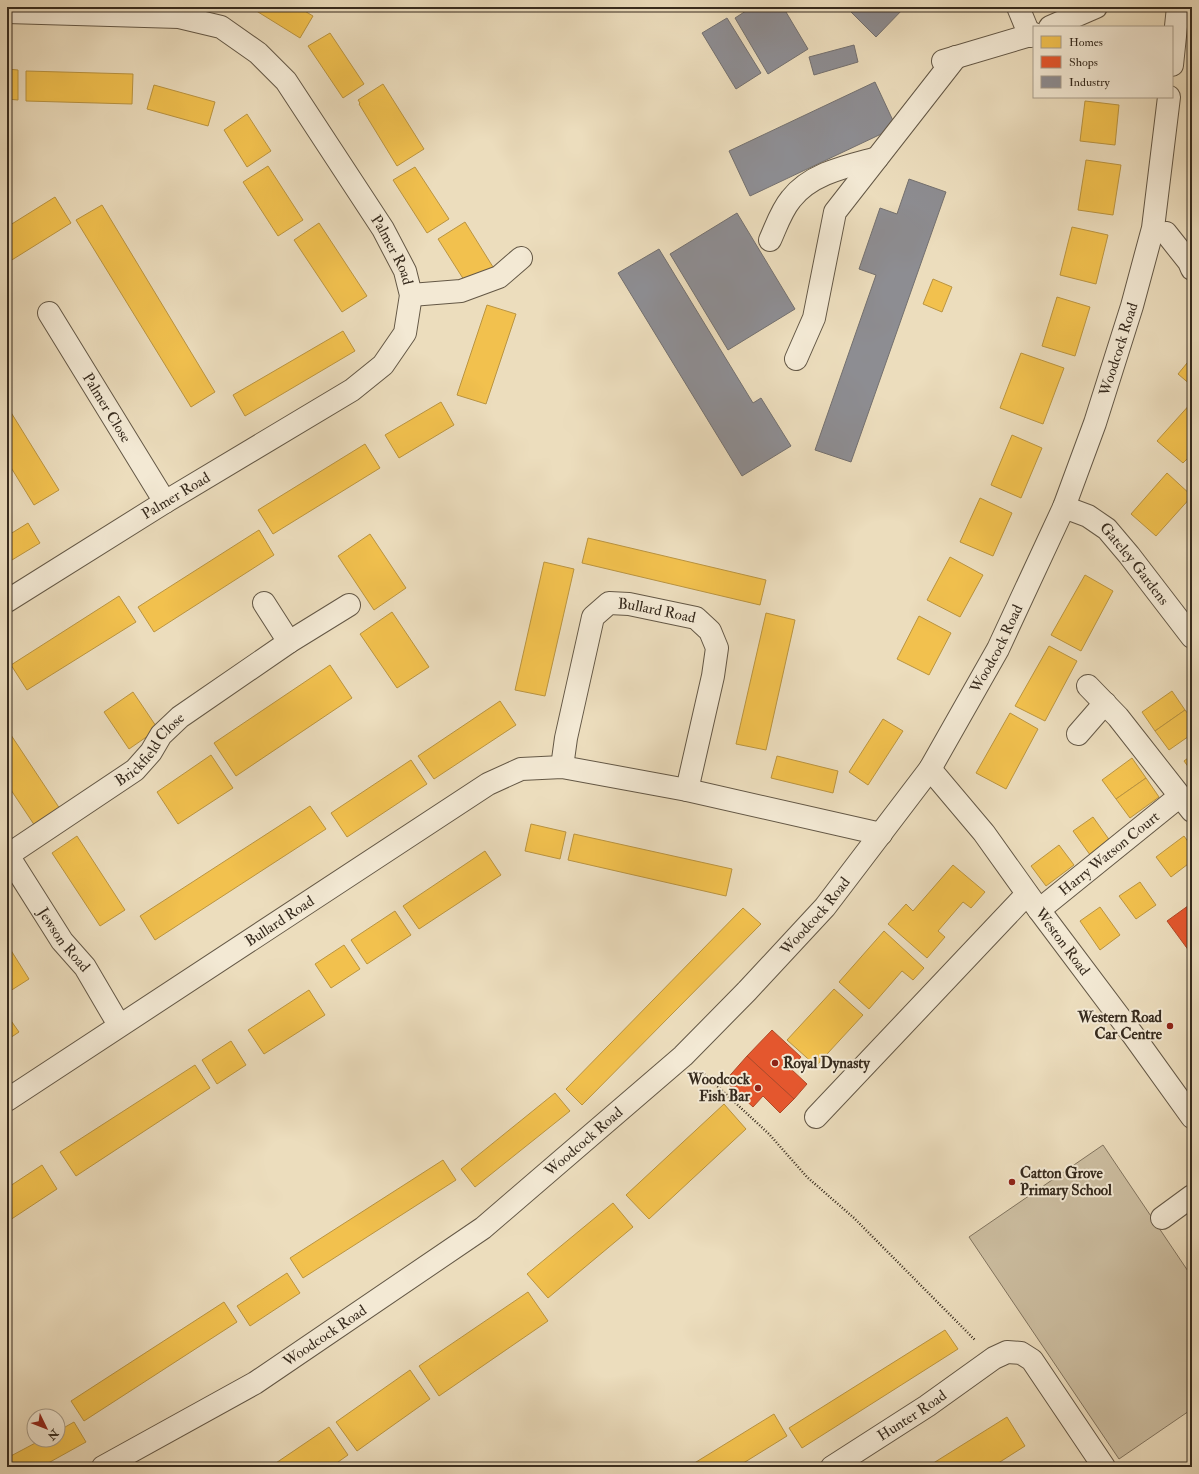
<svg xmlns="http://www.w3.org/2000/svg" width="1199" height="1474" font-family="'IM FELL Double Pica',serif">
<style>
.pitch{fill:#cdbfa2;stroke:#827560}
.homes{fill:#f2c14e;stroke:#ba9440}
.shops{fill:#e4572e;stroke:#b04a29}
.industry{fill:#8d8d92;stroke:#73706f}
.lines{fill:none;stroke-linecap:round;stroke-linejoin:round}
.minor-casing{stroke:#645846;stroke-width:24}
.path{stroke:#372b1e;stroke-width:2.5;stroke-dasharray:1 2;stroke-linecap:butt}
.minor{stroke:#f3e9d4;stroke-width:22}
.poi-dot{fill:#8f2418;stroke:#f3e9d4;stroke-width:1.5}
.labels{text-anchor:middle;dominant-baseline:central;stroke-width:4;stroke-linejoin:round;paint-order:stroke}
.street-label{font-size:15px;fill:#372b1e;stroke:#f3e9d4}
.poi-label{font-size:15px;font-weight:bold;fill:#372b1e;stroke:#f3e9d4;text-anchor:end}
</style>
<rect width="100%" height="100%" fill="#ecddbd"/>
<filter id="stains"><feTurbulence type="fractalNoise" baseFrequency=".005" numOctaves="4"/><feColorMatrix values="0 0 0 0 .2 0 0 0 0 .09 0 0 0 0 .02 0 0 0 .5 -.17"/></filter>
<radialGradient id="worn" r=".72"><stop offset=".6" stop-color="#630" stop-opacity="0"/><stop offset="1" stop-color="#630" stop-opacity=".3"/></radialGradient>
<polygon class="pitch" points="1103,1145 1192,1277 1192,1409 1119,1459 969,1237"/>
<g class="homes">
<polygon points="250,7 298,7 313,16 300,38"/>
<polygon points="330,33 364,84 343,98 308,46"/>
<polygon points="7,69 18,70 18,100 7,99"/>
<polygon points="26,71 133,74 132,104 26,101"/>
<polygon points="383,84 424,149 397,166 359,104 360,103 358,100"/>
<polygon points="154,85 215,102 208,126 147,109"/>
<polygon points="1085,101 1119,105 1115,145 1080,141"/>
<polygon points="247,114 271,151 247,167 224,130"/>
<polygon points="1086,160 1121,165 1113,215 1078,210"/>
<polygon points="268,166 303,220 278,236 243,182"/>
<polygon points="415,167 449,219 427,233 393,180"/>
<polygon points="55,197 71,223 7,263 7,227"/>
<polygon points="102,205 215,392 191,407 76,220"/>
<polygon points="465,222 498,275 471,291 438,239"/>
<polygon points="319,223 367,296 342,312 294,240"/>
<polygon points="1072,227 1108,235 1096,284 1060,275"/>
<polygon points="933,279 952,287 942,312 923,304"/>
<polygon points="1057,297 1090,307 1075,356 1042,346"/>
<polygon points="487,305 516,314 486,404 457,395"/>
<polygon points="343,331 355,351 245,416 233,395"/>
<polygon points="1021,353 1064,368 1043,424 1000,408"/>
<polygon points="1192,357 1192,386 1178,374"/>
<polygon points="441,402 454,425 399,458 385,435"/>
<polygon points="1192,402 1192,454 1183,463 1157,441"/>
<polygon points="7,406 59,490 34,505 7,461"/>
<polygon points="1012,435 1042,448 1021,498 991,485"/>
<polygon points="365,444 380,468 273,534 258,510"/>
<polygon points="1167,473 1192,496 1156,536 1131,514"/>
<polygon points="980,498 1012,513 993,556 960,542"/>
<polygon points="28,523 40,543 7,563 7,536"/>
<polygon points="259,530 274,555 154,632 138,607"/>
<polygon points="370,534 406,588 374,610 338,556"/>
<polygon points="588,538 766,580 760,605 582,563"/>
<polygon points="950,557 983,575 960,617 927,600"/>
<polygon points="544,562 574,569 545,696 515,690"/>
<polygon points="1085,575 1113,591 1081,651 1051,635"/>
<polygon points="119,596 136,622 27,690 11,665"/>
<polygon points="392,612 429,667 397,688 360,634"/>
<polygon points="766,613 795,620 766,750 736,744"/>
<polygon points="919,616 951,633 929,675 897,659"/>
<polygon points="1049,646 1077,661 1045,721 1015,706"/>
<polygon points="330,665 352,698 236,776 214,743"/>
<polygon points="1172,691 1185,710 1155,731 1142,712"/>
<polygon points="133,692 158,729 129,749 104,712"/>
<polygon points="500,701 516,725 434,779 418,756"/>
<polygon points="1185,710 1192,719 1192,734 1169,750 1155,731"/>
<polygon points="1010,713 1038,729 1006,789 976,773"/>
<polygon points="883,719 903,731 868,785 849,772"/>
<polygon points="7,729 64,815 39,832 7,784"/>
<polygon points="211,755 233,788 178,824 157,792"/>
<polygon points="1192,755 1192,772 1184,761"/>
<polygon points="777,756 838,771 833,793 771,778"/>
<polygon points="1132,758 1146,778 1116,799 1102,780"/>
<polygon points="411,760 427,784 347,837 331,813"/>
<polygon points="1146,778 1159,797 1130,818 1116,799"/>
<polygon points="310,806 326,829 155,940 140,916"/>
<polygon points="1093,817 1113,845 1093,859 1073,831"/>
<polygon points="531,824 566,832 560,859 525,851"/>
<polygon points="574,834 732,869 726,896 568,860"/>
<polygon points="77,836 125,910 100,926 52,853"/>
<polygon points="1184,836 1192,847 1192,861 1171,877 1156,857"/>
<polygon points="1059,845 1074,865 1046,886 1031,866"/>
<polygon points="485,851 501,875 419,929 403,906"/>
<polygon points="953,865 985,892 971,908 963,902 938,931 945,937 927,958 888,924 906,904 913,911"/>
<polygon points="1140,882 1156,905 1136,919 1119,896"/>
<polygon points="1100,907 1120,935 1100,950 1080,921"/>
<polygon points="743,908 761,924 582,1105 566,1089"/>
<polygon points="395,911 411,935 367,964 351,940"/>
<polygon points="884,931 924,968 913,980 902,971 869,1009 839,982"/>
<polygon points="7,944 29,979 7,993"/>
<polygon points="344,945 360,969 331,988 315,964"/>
<polygon points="834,989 863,1015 816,1066 787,1040"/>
<polygon points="309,990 325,1015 264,1054 248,1030"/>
<polygon points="7,1015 19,1032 7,1040"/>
<polygon points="231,1041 246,1065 217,1084 202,1060"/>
<polygon points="195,1065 210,1088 76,1176 60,1152"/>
<polygon points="555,1093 570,1111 475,1187 461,1169"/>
<polygon points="724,1104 746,1129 649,1219 626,1195"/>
<polygon points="443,1160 456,1180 303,1278 290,1258"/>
<polygon points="42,1165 57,1189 7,1222 7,1188"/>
<polygon points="613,1203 633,1227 548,1298 527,1274"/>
<polygon points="287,1273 300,1293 250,1326 237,1306"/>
<polygon points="528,1292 548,1321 439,1396 419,1366"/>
<polygon points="224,1302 237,1322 84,1421 71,1401"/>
<polygon points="945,1330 958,1349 802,1448 789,1428"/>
<polygon points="410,1370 430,1399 357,1451 336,1422"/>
<polygon points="774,1414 787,1436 737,1467 688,1467"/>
<polygon points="1007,1417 1025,1446 992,1467 927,1467"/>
<polygon points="74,1422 86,1442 41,1467 7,1467 7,1458 41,1440 58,1440 58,1431"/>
<polygon points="329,1427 348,1455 331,1467 270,1467"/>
</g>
<g class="shops">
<polygon points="1192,903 1192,955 1167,921"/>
<polygon points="772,1030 801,1057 791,1069 807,1084 794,1099 747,1056"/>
<polygon points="747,1056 794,1099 780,1113 763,1096 753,1107 725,1081"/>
</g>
<g class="industry">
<polygon points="752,7 783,7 808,49 768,74 735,18"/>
<polygon points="846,7 905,7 876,37"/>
<polygon points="727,18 761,73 736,89 702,33"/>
<polygon points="854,45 858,62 814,75 809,57"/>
<polygon points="875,82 896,127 750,196 729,151"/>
<polygon points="909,179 946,192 851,462 815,450 876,275 859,269 880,208 897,214"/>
<polygon points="737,213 795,309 728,350 670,254"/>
<polygon points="659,249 753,403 761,398 791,446 742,476 618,273"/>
</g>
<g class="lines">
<defs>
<g id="minor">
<polyline points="1018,7 1030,36"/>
<path id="s1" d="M 7,12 L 179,17 L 221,27 L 258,53 L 286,81 L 383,229 L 405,271 L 411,295 L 405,333 L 383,365 L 352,390 L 165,502 L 7,601"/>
<polyline points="1050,27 1096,7"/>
<polyline points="943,61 1034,34"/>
<polyline points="1172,65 1178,7"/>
<polyline points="1166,233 1189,262 1192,269"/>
<path d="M 770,240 C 776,227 781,211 791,199 C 811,173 848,166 877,158"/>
<polyline points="411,295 461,291 499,277 521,258"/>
<path id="s2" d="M 49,313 L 165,502"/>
<polyline points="796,359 814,318 835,212 956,57"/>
<path id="s3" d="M 1064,507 L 1088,516 L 1107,529 L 1129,555 L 1192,637"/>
<polyline points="264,603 289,642"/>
<polyline points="1088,686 1118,717 1180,796"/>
<polyline points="1078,734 1105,703"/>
<path id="s4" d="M 562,767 L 566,738 L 593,617 L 609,603 L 629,604 L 696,618 L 710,631 L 717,648 L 713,676 L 687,790"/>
<path id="s5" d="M 930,769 L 984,833 L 1039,910 L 1133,1035 L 1192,1117"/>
<path id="s6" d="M 7,854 L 62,941 L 85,967 L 119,1025"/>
<path id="s7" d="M 8,855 L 135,770 L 151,752 L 161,735 L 180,717 L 289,642 L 349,605"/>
<path id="s8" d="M 1039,910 L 1180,796 L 1192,811"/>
<path id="s9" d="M 7,1100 L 488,784 L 521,769 L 562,767 L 687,790 L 881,834"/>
<polyline points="816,1117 1027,894"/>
<polyline points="1162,1218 1192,1196"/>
<path id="s10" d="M 103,1467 L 255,1383 L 483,1228 L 683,1056 L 747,991 L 825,907 L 930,769 L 998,649 L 1064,507 L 1095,423 L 1132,306 L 1153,228 L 1169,97"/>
<path id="s11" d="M 832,1467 L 927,1406 L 994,1358 L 1007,1352 L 1021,1353 L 1032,1360 L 1104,1467"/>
</g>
</defs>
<use href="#minor" class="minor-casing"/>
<polyline class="path" points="702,1072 769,1134 807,1177 854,1218 975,1340"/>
<use href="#minor" class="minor"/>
</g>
<g class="poi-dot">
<circle cx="1170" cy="1026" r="4"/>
<circle cx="775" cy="1063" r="4"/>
<circle cx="758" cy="1088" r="4"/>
<circle cx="1012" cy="1182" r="4"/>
</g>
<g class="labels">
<g class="street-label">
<text stroke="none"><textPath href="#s1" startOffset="500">Palmer Road</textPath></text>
<text stroke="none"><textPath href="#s10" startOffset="1554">Woodcock Road</textPath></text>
<text stroke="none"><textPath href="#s2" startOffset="111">Palmer Close</textPath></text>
<text transform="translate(176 496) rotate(-31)">Palmer Road</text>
<text stroke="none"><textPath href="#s3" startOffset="93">Gateley Gardens</textPath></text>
<text stroke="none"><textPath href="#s4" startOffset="223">Bullard Road</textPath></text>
<text stroke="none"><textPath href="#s10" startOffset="1230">Woodcock Road</textPath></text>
<text stroke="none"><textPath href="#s7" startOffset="178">Brickfield Close</textPath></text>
<text stroke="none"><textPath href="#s8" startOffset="90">Harry Watson Court</textPath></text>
<text stroke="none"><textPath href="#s10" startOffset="906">Woodcock Road</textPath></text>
<text stroke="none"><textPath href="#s9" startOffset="326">Bullard Road</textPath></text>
<text stroke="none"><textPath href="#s6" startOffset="103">Jewson Road</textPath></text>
<text stroke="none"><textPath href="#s5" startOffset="218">Weston Road</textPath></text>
<text stroke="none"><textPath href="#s10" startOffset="582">Woodcock Road</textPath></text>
<text stroke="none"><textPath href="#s10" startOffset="258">Woodcock Road</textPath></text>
<text stroke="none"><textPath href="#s11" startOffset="95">Hunter Road</textPath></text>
</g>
<g class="poi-label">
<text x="1162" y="1017">Western Road<tspan x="1162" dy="17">Car Centre</tspan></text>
<text x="783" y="1063" text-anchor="start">Royal Dynasty</text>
<text x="750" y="1079">Woodcock<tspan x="750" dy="17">Fish Bar</tspan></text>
<text x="1020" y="1173" text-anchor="start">Catton Grove<tspan x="1020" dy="17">Primary School</tspan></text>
</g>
</g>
<rect width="1199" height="1474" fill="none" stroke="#ecddbd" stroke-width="24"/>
<rect x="8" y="8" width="1183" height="1458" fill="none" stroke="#372b1e" stroke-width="2"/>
<rect x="12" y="12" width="1175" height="1450" fill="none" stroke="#372b1e"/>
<rect x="1033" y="26" width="140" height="72" fill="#f3e9d4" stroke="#a89d8b"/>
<rect x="1041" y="36" width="20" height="12" fill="#f2c14e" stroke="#a89d8b"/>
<text x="1069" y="46" font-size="12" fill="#372b1e">Homes</text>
<rect x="1041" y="56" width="20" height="12" fill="#e4572e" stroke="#a89d8b"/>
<text x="1069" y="66" font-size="12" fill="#372b1e">Shops</text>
<rect x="1041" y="76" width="20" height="12" fill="#8d8d92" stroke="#a89d8b"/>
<text x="1069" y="86" font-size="12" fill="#372b1e">Industry</text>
<g transform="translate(46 1428) rotate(133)"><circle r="19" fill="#f3e9d4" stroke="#a89d8b"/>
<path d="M0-3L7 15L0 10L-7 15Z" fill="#8f2418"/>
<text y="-6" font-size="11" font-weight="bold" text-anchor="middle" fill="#372b1e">N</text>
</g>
<rect width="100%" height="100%" filter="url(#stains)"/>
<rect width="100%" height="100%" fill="url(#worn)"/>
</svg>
